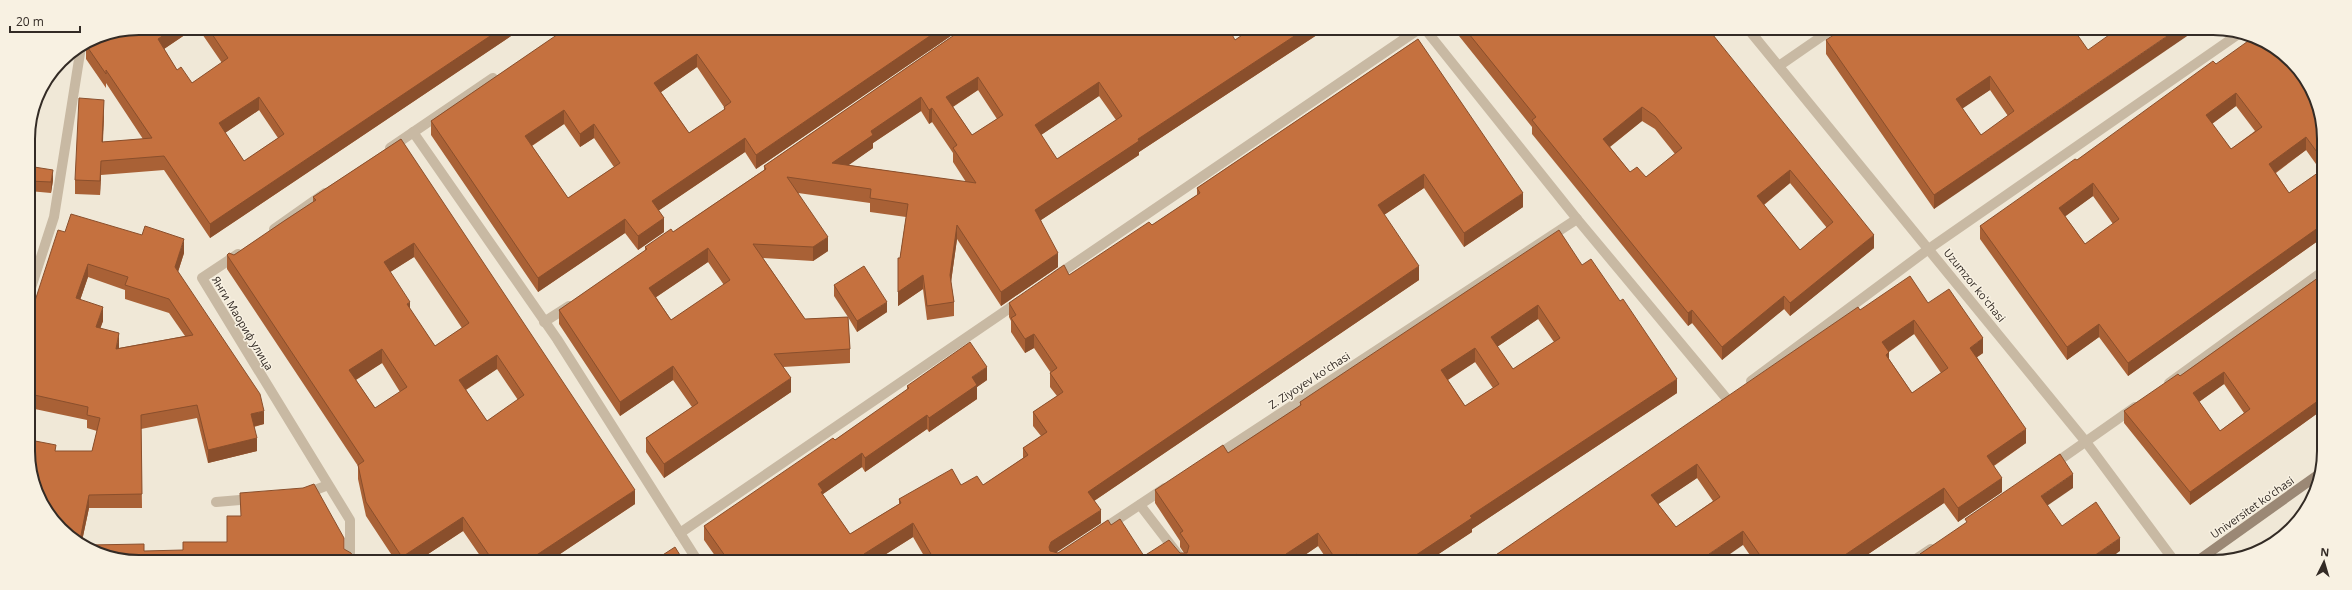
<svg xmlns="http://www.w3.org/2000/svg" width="2352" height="590" font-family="'Open Sans',sans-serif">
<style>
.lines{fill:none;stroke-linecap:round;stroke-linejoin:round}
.lane{stroke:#c8b9a3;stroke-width:10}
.street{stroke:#c8b9a3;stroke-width:10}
.secondary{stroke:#9b8875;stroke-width:10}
.wall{fill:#a96136;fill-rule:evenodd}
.shaded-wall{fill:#8a4f2c}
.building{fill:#c5713f;stroke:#8a4f2c;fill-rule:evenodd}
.labels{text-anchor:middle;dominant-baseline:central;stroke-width:3;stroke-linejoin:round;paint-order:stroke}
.street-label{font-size:11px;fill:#332b25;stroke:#f8f1e2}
.rim{fill:none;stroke:#332b25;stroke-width:2}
</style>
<rect width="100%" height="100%" fill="#f0e8d7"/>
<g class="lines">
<g class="lane">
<polyline points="305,494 328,485"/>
<polyline points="216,502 252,499"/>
</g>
<g class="street">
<polyline points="1425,29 1577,219 1727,399"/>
<polyline points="1749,30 2086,442 2175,562"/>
<polyline points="1779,66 1831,30"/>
<polyline points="413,132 557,339 697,560"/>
<polyline points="390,148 493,78"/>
<polyline points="274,229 325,193"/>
<polyline points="238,254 202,278 350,520 350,560"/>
<polyline points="1056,276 1419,29"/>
<polyline points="29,294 54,217 81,47 98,36"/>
<polyline points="544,322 569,306"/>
<polyline points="1751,381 1930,248 2240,33"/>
<polyline points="2169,383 2322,272"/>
<polyline points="1214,457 1577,219"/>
<polyline points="2051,466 2135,407"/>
<polyline points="1140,505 1183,561"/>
<polyline points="1100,531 1165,488"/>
<polyline points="680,533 1020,301"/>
<polyline points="1913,561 1931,549"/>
</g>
<polyline class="secondary" points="2196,562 2322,472"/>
</g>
<g class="wall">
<path d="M 139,28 L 195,28 L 164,49 L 177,70 L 192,83 L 222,63 L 198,28 L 248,28 L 249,30 L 523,28 L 210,238 L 164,170 L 101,175 L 100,195 L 75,194 L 75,180 L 104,114 L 103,142 L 143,139 L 106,83 L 106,88 L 86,59 L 86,44 ZM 259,110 L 278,138 L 244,161 L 225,133 Z"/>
<path d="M 562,28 L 961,29 L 756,169 L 745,152 L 658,211 L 664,232 L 638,250 L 625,233 L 538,292 L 431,135 L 431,121 L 562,32 ZM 697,67 L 724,107 L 724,110 L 689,133 L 661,92 ZM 564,124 L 580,147 L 594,138 L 614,167 L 568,198 L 532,146 Z"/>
<path d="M 963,29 L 1235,40 L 1251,29 L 1326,29 L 1139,152 L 1139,155 L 1041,220 L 1058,267 L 1001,306 L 957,239 L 951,282 L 954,302 L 954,316 L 927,320 L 923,289 L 898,306 L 898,258 L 900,258 L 906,217 L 870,212 L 870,203 L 798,193 L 828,251 L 813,261 L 763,258 L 805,319 L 848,317 L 834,296 L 834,285 L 887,312 L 857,332 L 848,317 L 850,349 L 850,363 L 783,367 L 791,392 L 664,478 L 646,452 L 646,438 L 692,407 L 673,380 L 620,416 L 559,324 L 559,310 L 645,251 L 645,247 L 673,232 L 764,170 L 764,166 ZM 978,90 L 997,119 L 972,135 L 953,107 ZM 1099,96 L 1116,120 L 1057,159 L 1041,135 ZM 921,111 L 929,124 L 932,122 L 953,153 L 953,162 L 966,182 L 848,165 L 873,148 L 873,143 ZM 708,262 L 724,285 L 671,320 L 656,297 Z"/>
<path d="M 1455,29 L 1709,30 L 1874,248 L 1790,316 L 1784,309 L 1722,360 L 1692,323 L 1688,326 L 1532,134 L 1532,127 L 1455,31 ZM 1642,121 L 1655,129 L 1675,154 L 1646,177 L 1630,172 L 1610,147 ZM 1790,183 L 1827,228 L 1800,250 L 1764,205 Z"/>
<path d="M 1418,39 L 1523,207 L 1464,247 L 1424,188 L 1384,215 L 1419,280 L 1094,501 L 1101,523 L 1056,552 L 1058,553 L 1111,525 L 1144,556 L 1184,553 L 1180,547 L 1180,541 L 1155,503 L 1155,490 L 1228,453 L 1300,406 L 1300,402 L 1582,265 L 1677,393 L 1472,529 L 1472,532 L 1428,561 L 1328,561 L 1318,546 L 1296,561 L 927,561 L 913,537 L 875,561 L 718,560 L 704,540 L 704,526 L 835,440 L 907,390 L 907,386 L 987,380 L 977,387 L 977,399 L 929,432 L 927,429 L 865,472 L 862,467 L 823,494 L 823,495 L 850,534 L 899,504 L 899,499 L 961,485 L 983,485 L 1023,458 L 1023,448 L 1041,436 L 1033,426 L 1033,412 L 1057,396 L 1050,387 L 1050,373 L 1051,373 L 1034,348 L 1025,353 L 1011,332 L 1011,321 L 1009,317 L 1009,303 L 1069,275 L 1152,225 L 1197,195 L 1197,188 ZM 1538,319 L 1554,342 L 1513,369 L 1497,347 ZM 1475,362 L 1493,388 L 1465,406 L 1448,380 Z"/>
<path d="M 1826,40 L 2088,50 L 1934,209 L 1826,54 ZM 1990,90 L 2008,116 L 1981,135 L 1962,108 Z"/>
<path d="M 2216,64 L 2322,118 L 2322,238 L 2128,376 L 2099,337 L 2067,360 L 1980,239 L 1980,226 L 2077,160 ZM 2236,106 L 2255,131 L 2231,149 L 2212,124 ZM 2306,150 L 2321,171 L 2289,193 L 2276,173 ZM 2093,196 L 2113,224 L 2085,244 L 2065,216 Z"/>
<polygon points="37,96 32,140 28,139 28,132"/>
<path d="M 401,139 L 635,504 L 551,560 L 483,560 L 463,531 L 419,560 L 395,560 L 366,516 L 358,479 L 358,466 L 227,269 L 227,255 L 234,255 L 313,202 L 313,197 ZM 414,257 L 462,328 L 435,346 L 410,309 L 390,272 ZM 382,363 L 400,392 L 375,408 L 356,380 ZM 497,369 L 518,400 L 487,421 L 466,390 Z"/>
<polygon points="28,166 53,180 51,193 29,191"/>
<path d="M 65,232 L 184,253 L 178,272 L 264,424 L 254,427 L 257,451 L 208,463 L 197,418 L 141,429 L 142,508 L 89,508 L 82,541 L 60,529 L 30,473 L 56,451 L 92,451 L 97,431 L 87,428 L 87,420 L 30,408 L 29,311 L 33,307 ZM 88,277 L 125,290 L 125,299 L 169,313 L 185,336 L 119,348 L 119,347 L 100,328 L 103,321 L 80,300 Z"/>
<path d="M 2322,275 L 2322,410 L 2190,505 L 2124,423 L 2124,411 L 2180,376 ZM 2224,384 L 2244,413 L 2220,431 L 2199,402 Z"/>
<path d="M 1928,303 L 1983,353 L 1977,357 L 2026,443 L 1994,466 L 2002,492 L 1958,522 L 1944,503 L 1858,561 L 1754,561 L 1743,545 L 1487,561 L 1860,310 ZM 1914,334 L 1941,373 L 1912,393 L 1889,359 L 1889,352 ZM 1697,478 L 1713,501 L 1676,527 L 1658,504 Z"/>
</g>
<g class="shaded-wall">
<polygon points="174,28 195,28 158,53 158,39"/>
<polygon points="502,28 523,28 210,238 210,224"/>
<polygon points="940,29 961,29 756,169 756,155"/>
<polygon points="1305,29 1326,29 1139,152 1139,155 1035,224 1035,210 1138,139"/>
<polygon points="2176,30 2196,30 1934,209 1934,195"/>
<polygon points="697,54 697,67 654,97 654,83"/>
<polygon points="1990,76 1990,90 1956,113 1956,99"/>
<polygon points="978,77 978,90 946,111 946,97"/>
<polygon points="1099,82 1099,96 1035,139 1035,125"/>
<polygon points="42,88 32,140 32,126 38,94"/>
<polygon points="2236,93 2236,106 2206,128 2206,115"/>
<polygon points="259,97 259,110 219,137 219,123"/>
<polygon points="921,97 921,111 873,143 873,148 832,177 832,163 871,131"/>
<polygon points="104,100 104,114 102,156 102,142"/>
<polygon points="1642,107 1642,121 1603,152 1603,139"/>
<polygon points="932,108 932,122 929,124 929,110"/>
<polygon points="564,110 564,124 525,150 525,136"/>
<polygon points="594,124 594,138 580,147 580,134"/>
<polygon points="2306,137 2306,150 2269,177 2269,164"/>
<polygon points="745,138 745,152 652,215 652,201"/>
<polygon points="101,161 101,175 100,195 100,181"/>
<polygon points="53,170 53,180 51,193 51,182"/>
<polygon points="1790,170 1790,183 1757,210 1757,196"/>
<polygon points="1424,174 1424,188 1378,219 1378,205"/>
<polygon points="2093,183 2093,196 2059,221 2059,208"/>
<polygon points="1523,193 1523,207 1464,247 1464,233"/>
<polygon points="664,218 664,232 638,250 638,236"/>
<polygon points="625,219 625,233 538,292 538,278"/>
<polygon points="957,225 957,239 950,289 950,275"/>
<polygon points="2322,225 2322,238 2128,376 2128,363"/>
<polygon points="1874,235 1874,248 1790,316 1790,303"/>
<polygon points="828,237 828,251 813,261 813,247"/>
<polygon points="184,239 184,253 175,281 175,267"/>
<polygon points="414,243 414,257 384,276 384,262"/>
<polygon points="708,248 708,262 649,302 649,288"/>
<polygon points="1058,253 1058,267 1001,306 1001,292"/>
<polygon points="88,264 88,277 76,312 76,298"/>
<polygon points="1419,266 1419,280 1088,505 1088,492"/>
<polygon points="923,275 923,289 898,306 898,292"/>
<polygon points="1784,296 1784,309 1722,360 1722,347"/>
<polygon points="410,302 410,316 407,304"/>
<polygon points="887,302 887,312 857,332 857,321"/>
<polygon points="1538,305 1538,319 1491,351 1491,337"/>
<polygon points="103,307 103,321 96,341 96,327"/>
<polygon points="1692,310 1692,323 1688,326 1688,313"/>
<polygon points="1914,320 1914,334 1882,356 1882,342"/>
<polygon points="2099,324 2099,337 2067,360 2067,347"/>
<polygon points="119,333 119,347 116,363 116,349"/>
<polygon points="1034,334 1034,348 1025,353 1025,339"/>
<polygon points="1983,338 1983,353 1970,362 1970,348"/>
<polygon points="1475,348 1475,362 1441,384 1441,370"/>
<polygon points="382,349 382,363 349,384 349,370"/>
<polygon points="1889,352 1889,367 1886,355"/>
<polygon points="497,355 497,369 459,394 459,380"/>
<polygon points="673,366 673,380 620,416 620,402"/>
<polygon points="987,367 987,380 977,387 977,399 929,432 929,418 972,377"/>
<polygon points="2224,372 2224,384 2193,406 2193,393"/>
<polygon points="791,378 791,392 664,478 664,464"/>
<polygon points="1677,379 1677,393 1472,529 1472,532 1428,561 1407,561 1470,516"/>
<polygon points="2322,398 2322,410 2190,505 2190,492"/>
<polygon points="264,411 264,424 251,427 251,414"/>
<polygon points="927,415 927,429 865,472 865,458"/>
<polygon points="2026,429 2026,443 1987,470 1987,456"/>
<polygon points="257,438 257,451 208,463 208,450"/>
<polygon points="862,453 862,467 823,494 823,505 818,484"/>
<polygon points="1697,464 1697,478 1651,509 1651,495"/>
<polygon points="2073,474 2073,488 2041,510 2041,496"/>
<polygon points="2002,478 2002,492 1958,522 1958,508"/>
<polygon points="1944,488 1944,503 1858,561 1836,561"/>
<polygon points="635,490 635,504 551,560 529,560"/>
<polygon points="89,495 89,508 82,541 80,540"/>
<polygon points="1101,510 1101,523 1051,556 1049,547 1051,542"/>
<polygon points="463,517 463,531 419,560 402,560 402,557"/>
<polygon points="913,523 913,537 875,561 864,561 864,554"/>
<polygon points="1743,531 1743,545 1720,561 1709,561 1709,554"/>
<polygon points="1318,533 1318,546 1296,561 1286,561 1286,554"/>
<polygon points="2120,538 2120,551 2105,562 2085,562"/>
<polygon points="1357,554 1357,561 1347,561"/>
</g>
<g class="building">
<path d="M 139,28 L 174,28 L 158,39 L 177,70 L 181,67 L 192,83 L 228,58 L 208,28 L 248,28 L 249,30 L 253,28 L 502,28 L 210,224 L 164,156 L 101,161 L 100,181 L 75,180 L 79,98 L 104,100 L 102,142 L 152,138 L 106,70 L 106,74 L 86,45 L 86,44 L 97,36 ZM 259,97 L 284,134 L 244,161 L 219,123 Z"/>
<path d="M 563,28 L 940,29 L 756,155 L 745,138 L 652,201 L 664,218 L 638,236 L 625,219 L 538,278 L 431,121 L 564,30 ZM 697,54 L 731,102 L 724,107 L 725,109 L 689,133 L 654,83 ZM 564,110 L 580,134 L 594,124 L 620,163 L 568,198 L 525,136 Z"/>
<path d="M 963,29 L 1229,29 L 1235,40 L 1251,29 L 1305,29 L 1138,139 L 1139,141 L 1035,210 L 1058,253 L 1001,292 L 957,225 L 950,275 L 954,302 L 927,306 L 923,275 L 898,292 L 898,258 L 900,258 L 908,204 L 870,198 L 871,189 L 787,177 L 828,237 L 813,247 L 753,244 L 805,319 L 848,317 L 850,349 L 774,354 L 791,378 L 664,464 L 646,438 L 698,403 L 673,366 L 620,402 L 559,310 L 647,249 L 645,247 L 671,229 L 673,232 L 766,169 L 764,166 ZM 978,77 L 1003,115 L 972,135 L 946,97 ZM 1099,82 L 1122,116 L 1057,159 L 1035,125 ZM 921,97 L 929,110 L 932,108 L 957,145 L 953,148 L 976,183 L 832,163 L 873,135 L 871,131 ZM 708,248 L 730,280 L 671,320 L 649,288 Z"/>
<path d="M 1465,29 L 1709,30 L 1874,235 L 1790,303 L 1784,296 L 1722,347 L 1692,310 L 1688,313 L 1532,120 L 1536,117 ZM 1642,107 L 1655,116 L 1682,148 L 1646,177 L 1637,167 L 1630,172 L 1603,139 ZM 1790,170 L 1833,222 L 1800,250 L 1757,196 Z"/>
<path d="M 1841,30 L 2074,30 L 2088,50 L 2116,30 L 2176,30 L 1934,195 L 1826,40 ZM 1990,76 L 2014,111 L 1981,135 L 1956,99 Z"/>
<path d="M 1418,39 L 1523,193 L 1464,233 L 1424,174 L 1378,205 L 1419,266 L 1088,492 L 1101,510 L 1051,542 L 1049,547 L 1050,551 L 1058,553 L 1108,520 L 1111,525 L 1120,519 L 1144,556 L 1169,540 L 1180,553 L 1187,553 L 1189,546 L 1180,533 L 1183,531 L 1155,490 L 1223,445 L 1228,453 L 1301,405 L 1300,402 L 1559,230 L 1582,265 L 1591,259 L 1620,301 L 1623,299 L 1677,379 L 1470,516 L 1472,518 L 1407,561 L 1361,561 L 1357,554 L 1347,561 L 1337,561 L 1318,533 L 1286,554 L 1291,561 L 935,561 L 913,523 L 864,554 L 866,561 L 846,560 L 845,558 L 841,560 L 728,560 L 704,526 L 833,438 L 835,440 L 909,388 L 907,386 L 970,342 L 987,367 L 972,377 L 977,385 L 929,418 L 927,415 L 865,458 L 862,453 L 818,484 L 823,491 L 821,492 L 850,534 L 901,503 L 899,499 L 952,469 L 961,485 L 977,476 L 983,485 L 1028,455 L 1023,448 L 1047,432 L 1033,412 L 1063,392 L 1050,373 L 1057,368 L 1034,334 L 1025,339 L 1011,318 L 1016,315 L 1009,303 L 1064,265 L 1069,275 L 1149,222 L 1152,225 L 1200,193 L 1197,188 ZM 1538,305 L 1560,338 L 1513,369 L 1491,337 ZM 1475,348 L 1499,384 L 1465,406 L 1441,370 Z"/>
<path d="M 2251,39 L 2292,61 L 2322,118 L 2322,159 L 2306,137 L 2269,164 L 2289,193 L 2322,170 L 2322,225 L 2128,363 L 2099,324 L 2067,347 L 1980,226 L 2075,159 L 2077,160 L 2213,61 L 2216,64 ZM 2236,93 L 2262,127 L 2231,149 L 2206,115 ZM 2093,183 L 2119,219 L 2085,244 L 2059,208 Z"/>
<polygon points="38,94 32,126 30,125 37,96"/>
<path d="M 401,139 L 635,490 L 529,560 L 488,560 L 491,558 L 463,517 L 402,557 L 366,502 L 358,465 L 364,461 L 227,255 L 229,253 L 234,255 L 284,221 L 316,200 L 313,197 ZM 414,243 L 469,323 L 435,346 L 407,304 L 410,302 L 384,262 ZM 382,349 L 407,387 L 375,408 L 349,370 ZM 497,355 L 524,395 L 487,421 L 459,380 Z"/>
<polygon points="28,166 53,170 51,182 29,181"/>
<path d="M 71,214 L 142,235 L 145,226 L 184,239 L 175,267 L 260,394 L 264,411 L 251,414 L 257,438 L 208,450 L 197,405 L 141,415 L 142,494 L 89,495 L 80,540 L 62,530 L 63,529 L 60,529 L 30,473 L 30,440 L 56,445 L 55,451 L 92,451 L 100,418 L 87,415 L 88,407 L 30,394 L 29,311 L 31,306 L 33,307 L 58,230 L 65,232 ZM 88,264 L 128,277 L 125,285 L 169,299 L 193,335 L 116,349 L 119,333 L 96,327 L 103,307 L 76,298 Z"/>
<polygon points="864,266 887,302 857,321 834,285"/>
<path d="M 2322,275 L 2322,398 L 2190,492 L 2124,411 L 2178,374 L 2180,376 ZM 2224,372 L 2250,409 L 2220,431 L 2193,393 Z"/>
<path d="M 1910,276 L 1928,303 L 1949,289 L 1983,338 L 1970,348 L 2026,429 L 1987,456 L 2002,478 L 1958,508 L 1944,488 L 1836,561 L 1764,561 L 1743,531 L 1709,554 L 1714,561 L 1487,561 L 1858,307 L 1860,310 ZM 1914,320 L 1948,368 L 1912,393 L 1886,355 L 1889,352 L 1882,342 ZM 1697,464 L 1720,497 L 1676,527 L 1651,495 Z"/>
<polygon points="2060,454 2073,474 2041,496 2062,526 2096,502 2120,538 2085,562 1915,561 1922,556 1920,554 1967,522 1965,519"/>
<polygon points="314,484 344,538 344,549 351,553 355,560 117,560 90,545 144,544 144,551 183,550 183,542 227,542 227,516 241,516 240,493 303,488"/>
<polygon points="675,547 683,560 655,560"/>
</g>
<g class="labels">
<g class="street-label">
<text transform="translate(1975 285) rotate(51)">Uzumzor koʻchasi</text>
<text transform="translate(243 323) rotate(59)">Янги Маориф улица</text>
<text transform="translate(1309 380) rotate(-33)">Z. Ziyoyev ko'chasi</text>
<text transform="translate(2252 507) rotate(-35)">Universitet kо‘chasi</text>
</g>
</g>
<path d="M0 0H2352V590H0ZM139 35H2213A104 104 0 0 1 2317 139V451A104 104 0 0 1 2213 555H139A104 104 0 0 1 35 451V139A104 104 0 0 1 139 35Z" fill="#f8f1e2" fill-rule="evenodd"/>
<path class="rim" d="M139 35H2213A104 104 0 0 1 2317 139V451A104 104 0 0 1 2213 555H139A104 104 0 0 1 35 451V139A104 104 0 0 1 139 35Z"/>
<g transform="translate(2324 562) rotate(5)" stroke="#f8f1e2" stroke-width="3" paint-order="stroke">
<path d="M0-3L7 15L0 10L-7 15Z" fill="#332b25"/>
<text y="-6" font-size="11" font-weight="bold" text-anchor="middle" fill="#332b25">N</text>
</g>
<path d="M10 26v6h70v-6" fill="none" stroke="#332b25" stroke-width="2"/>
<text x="16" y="26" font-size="12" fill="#332b25" stroke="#f8f1e2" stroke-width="3" paint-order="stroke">20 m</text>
</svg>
